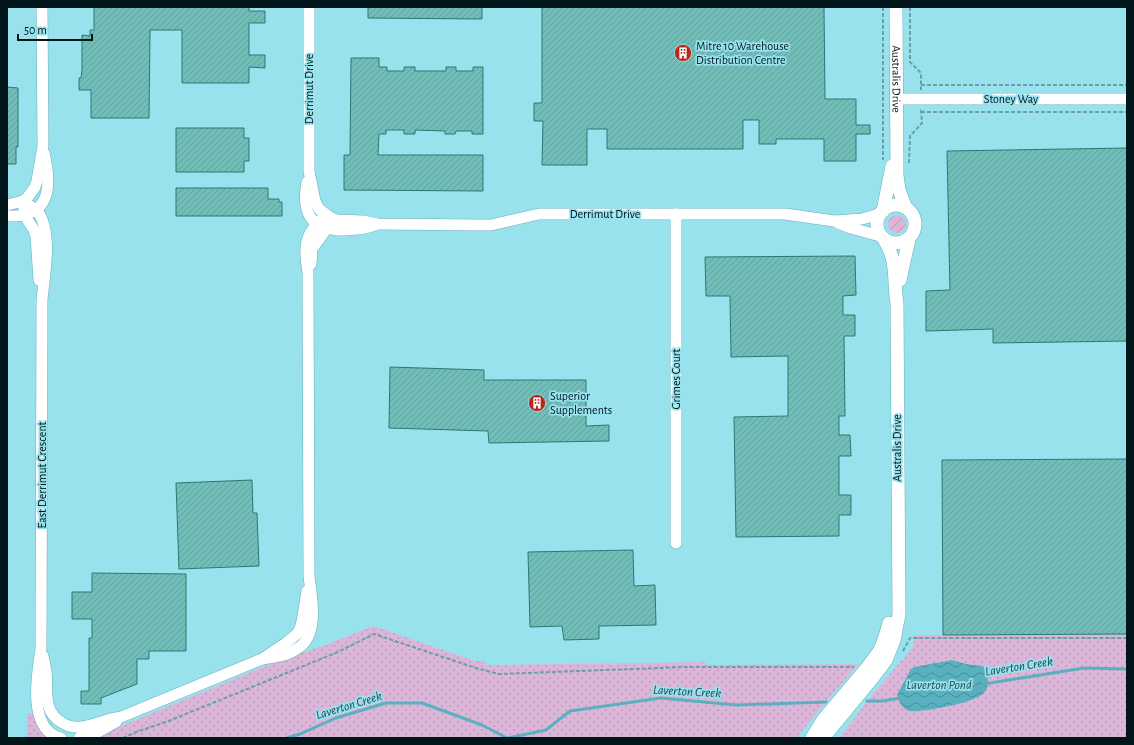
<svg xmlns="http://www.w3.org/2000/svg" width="1134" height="745" font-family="'Alegreya Sans',sans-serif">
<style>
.park{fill:url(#park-dots)}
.garden{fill:url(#garden-furrows)}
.water{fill:url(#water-waves)}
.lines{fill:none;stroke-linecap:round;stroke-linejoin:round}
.stream{stroke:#59b1c0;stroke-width:3}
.building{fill:url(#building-hatch);stroke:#2a7873}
.minor-casing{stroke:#66afbb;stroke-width:12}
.tertiary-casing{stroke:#66afbb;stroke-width:14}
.path{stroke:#67a0a9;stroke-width:2;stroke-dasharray:4 2;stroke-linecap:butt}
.minor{stroke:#fff;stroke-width:11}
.tertiary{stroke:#fff;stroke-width:13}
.labels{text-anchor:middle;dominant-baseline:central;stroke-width:3.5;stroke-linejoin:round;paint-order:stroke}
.poi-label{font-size:12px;fill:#01161a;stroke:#98e2ee;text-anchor:start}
.street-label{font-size:12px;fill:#01161a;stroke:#98e2ee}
.water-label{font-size:13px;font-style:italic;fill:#1f484f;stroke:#98e2ee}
</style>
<defs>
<pattern id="park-dots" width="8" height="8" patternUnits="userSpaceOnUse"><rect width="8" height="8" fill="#dcb6d9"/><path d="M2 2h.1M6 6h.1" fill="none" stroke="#bb9cba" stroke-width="1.8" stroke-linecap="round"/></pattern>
<pattern id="garden-furrows" width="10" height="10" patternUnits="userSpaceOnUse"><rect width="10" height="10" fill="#dcb6d9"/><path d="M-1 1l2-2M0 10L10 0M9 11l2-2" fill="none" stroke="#bb9cba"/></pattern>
<pattern id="water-waves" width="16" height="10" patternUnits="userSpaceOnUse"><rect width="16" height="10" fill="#59b1c0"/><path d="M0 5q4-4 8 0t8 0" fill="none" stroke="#478f9b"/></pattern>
<pattern id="building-hatch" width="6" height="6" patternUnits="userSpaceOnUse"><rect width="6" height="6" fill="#72bdb7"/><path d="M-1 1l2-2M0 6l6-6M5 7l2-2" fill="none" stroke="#61a29d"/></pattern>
</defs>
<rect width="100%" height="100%" fill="#98e2ee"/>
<g class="park">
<polygon points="373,626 475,661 485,661 486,665 706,662 706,665 858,664 796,738 92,738 280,660 323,646"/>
<polygon points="1127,634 1127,738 839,738 872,695 914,646 914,635"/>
<polygon points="27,714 33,714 38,725 50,738 27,738"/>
</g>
<circle class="garden" cx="897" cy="224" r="9"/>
<path class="water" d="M 952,660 L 966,664 L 983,666 C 986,673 991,682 986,690 C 984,695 976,698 971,700 C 963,704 918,713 910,711 C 903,710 898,701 897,695 L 911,669 L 914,667 Z"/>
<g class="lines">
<g class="stream">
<polyline points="984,684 1084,668 1127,669"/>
<polyline points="867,701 883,701 900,698"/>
<polyline points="287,738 300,734 336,718 386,703 422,703 482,725 507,738"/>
<polyline points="508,738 546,730 570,711 661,698 736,705 826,702"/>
</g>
</g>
<g class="building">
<polygon points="94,7 249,7 249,11 265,11 265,23 249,23 249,55 265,55 265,68 249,67 249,83 182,83 182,30 150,30 149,118 91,118 91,90 79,90 79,78 81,78 82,69 82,35 90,36 90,30 94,30"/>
<polygon points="368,7 482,7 482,19 368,18"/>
<polygon points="542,7 824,7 825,99 856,99 856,125 870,125 870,134 856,134 856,161 824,161 824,139 776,139 776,144 759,144 759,120 743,120 743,149 607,149 607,129 587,129 587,165 542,165 543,121 534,121 534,103 542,103"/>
<polygon points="351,58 379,58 379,67 387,67 387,71 404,71 404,67 415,67 415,71 446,71 446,67 456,67 456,71 473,71 473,67 483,67 483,134 472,134 472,131 456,131 455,134 445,134 445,131 415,130 415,134 404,134 404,130 386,130 386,134 379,134 378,155 483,155 483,191 344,190 344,155 350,155"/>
<polygon points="7,87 18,88 18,147 16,147 16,164 7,164"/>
<polygon points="176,128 244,128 244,138 249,138 249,161 244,161 244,172 176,172"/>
<polygon points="1127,148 1127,341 993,343 993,329 926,331 926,291 950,290 947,151"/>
<polygon points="176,188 268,188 268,199 279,199 279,202 282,202 282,216 176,216"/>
<polygon points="855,256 856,295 843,296 843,315 855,315 855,336 844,336 845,416 839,416 839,435 850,435 851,456 839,456 839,495 851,495 851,515 839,515 839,536 736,537 734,417 788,416 788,356 731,357 730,296 706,296 705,257"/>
<polygon points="390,367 484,370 484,380 586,380 586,426 609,425 609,441 489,443 488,431 389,428"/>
<polygon points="1127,459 1127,634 943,635 942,460"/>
<polygon points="252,480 253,513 257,513 259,566 179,569 176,483"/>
<polygon points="633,550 634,586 655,585 656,625 599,626 599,639 564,640 562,626 530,627 528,552"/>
<polygon points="92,573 186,574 186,651 149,651 149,659 137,659 137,684 101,698 101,704 81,704 81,691 89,691 89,638 92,638 92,619 72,619 72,592 92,592"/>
</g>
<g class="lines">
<defs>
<g id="minor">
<polyline points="309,7 309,171 315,201 319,209 331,218 337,220 363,221 377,224 480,225 491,225 539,214 785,214 834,221 862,219 879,214"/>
<polyline points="896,99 1127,99"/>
<path d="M 307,182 C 301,215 312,231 347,230 C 358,229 367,229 377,224"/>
<path d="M 23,201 C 28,205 34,208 38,212 C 53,233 44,276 42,300 L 41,649 C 37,674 27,730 61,738"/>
<polyline points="23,201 25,216 34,230 36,236 39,280"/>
<polyline points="7,205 23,201 27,198 35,187 37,181 43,146 42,7"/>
<path d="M 7,216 C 51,218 52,187 44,153"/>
<polyline points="838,223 851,228 880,236"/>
<polyline points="311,264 312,249 327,228 326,222"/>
<polyline points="676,543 676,214"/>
<path d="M 43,656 C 44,661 45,666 46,671 C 48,689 42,711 61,722 C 67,726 74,728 81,727 C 95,725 107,719 121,717 L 262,659 L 286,643 L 298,633 L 301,626 L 303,616 L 307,591"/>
<path d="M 262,659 C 275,657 288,656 298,648 C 319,635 312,598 309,577 L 308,272 C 303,245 305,233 326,215"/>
<polyline points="79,738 98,732 116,722"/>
</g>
<g id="tertiary">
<path id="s1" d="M 896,7 L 897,175 L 899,190 L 906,208"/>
<circle cx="896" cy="224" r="19"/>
<polyline points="883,211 892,166"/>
<polyline points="900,280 909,239"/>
<polyline points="812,738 823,720 866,669 880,650 885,637 889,623"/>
<path d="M 823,738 L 874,676 L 886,660 L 894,640 L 899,614 L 897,303 C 893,280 898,262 885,241"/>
</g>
</defs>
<use href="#minor" class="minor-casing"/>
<use href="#tertiary" class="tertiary-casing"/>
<g class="path">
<polyline points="883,7 883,160"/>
<polyline points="910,7 910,62 921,73 921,90"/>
<polyline points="921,85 1127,85"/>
<polyline points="921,112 1127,112"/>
<polyline points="909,163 910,136 922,123 921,109"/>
<polyline points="903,651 910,638 1127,638"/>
<polyline points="123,738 136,732 166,722 338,652 374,634 476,668 499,674 685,667 854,667"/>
</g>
<use href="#minor" class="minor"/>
<use href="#tertiary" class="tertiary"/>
</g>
<defs>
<symbol id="building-disc" viewBox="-11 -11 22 22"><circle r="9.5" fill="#b6281d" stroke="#98e2ee"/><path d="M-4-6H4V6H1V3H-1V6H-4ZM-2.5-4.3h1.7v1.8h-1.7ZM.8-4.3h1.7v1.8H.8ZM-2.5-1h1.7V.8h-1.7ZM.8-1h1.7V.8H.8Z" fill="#fff"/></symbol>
</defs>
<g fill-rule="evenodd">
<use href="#building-disc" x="673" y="43" width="20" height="20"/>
<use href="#building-disc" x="527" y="393" width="20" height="20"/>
</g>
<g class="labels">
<g class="poi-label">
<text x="696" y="46">Mitre 10 Warehouse<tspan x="696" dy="14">Distribution Centre</tspan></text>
<text x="550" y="396">Superior<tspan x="550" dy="14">Supplements</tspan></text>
</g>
<g class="street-label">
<text stroke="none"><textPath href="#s1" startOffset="72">Australis Drive</textPath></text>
<text transform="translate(309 89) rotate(-90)">Derrimut Drive</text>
<text x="1011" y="99">Stoney Way</text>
<text x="605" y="214">Derrimut Drive</text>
<text transform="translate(676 379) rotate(-90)">Grimes Court</text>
<text transform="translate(897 448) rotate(-90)">Australis Drive</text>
<text transform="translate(42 475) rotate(-90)">East Derrimut Crescent</text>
</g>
<g class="water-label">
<text transform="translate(1019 667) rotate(-9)">Laverton Creek</text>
<text x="939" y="685">Laverton Pond</text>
<text transform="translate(687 692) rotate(3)">Laverton Creek</text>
<text transform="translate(349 706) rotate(-17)">Laverton Creek</text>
</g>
</g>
<rect width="1134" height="745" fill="none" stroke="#01161a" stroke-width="16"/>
<path d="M18 34v6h74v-6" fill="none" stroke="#01161a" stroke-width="2"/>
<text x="24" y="34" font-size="12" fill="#01161a" stroke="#98e2ee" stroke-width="3" paint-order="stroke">50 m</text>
</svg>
